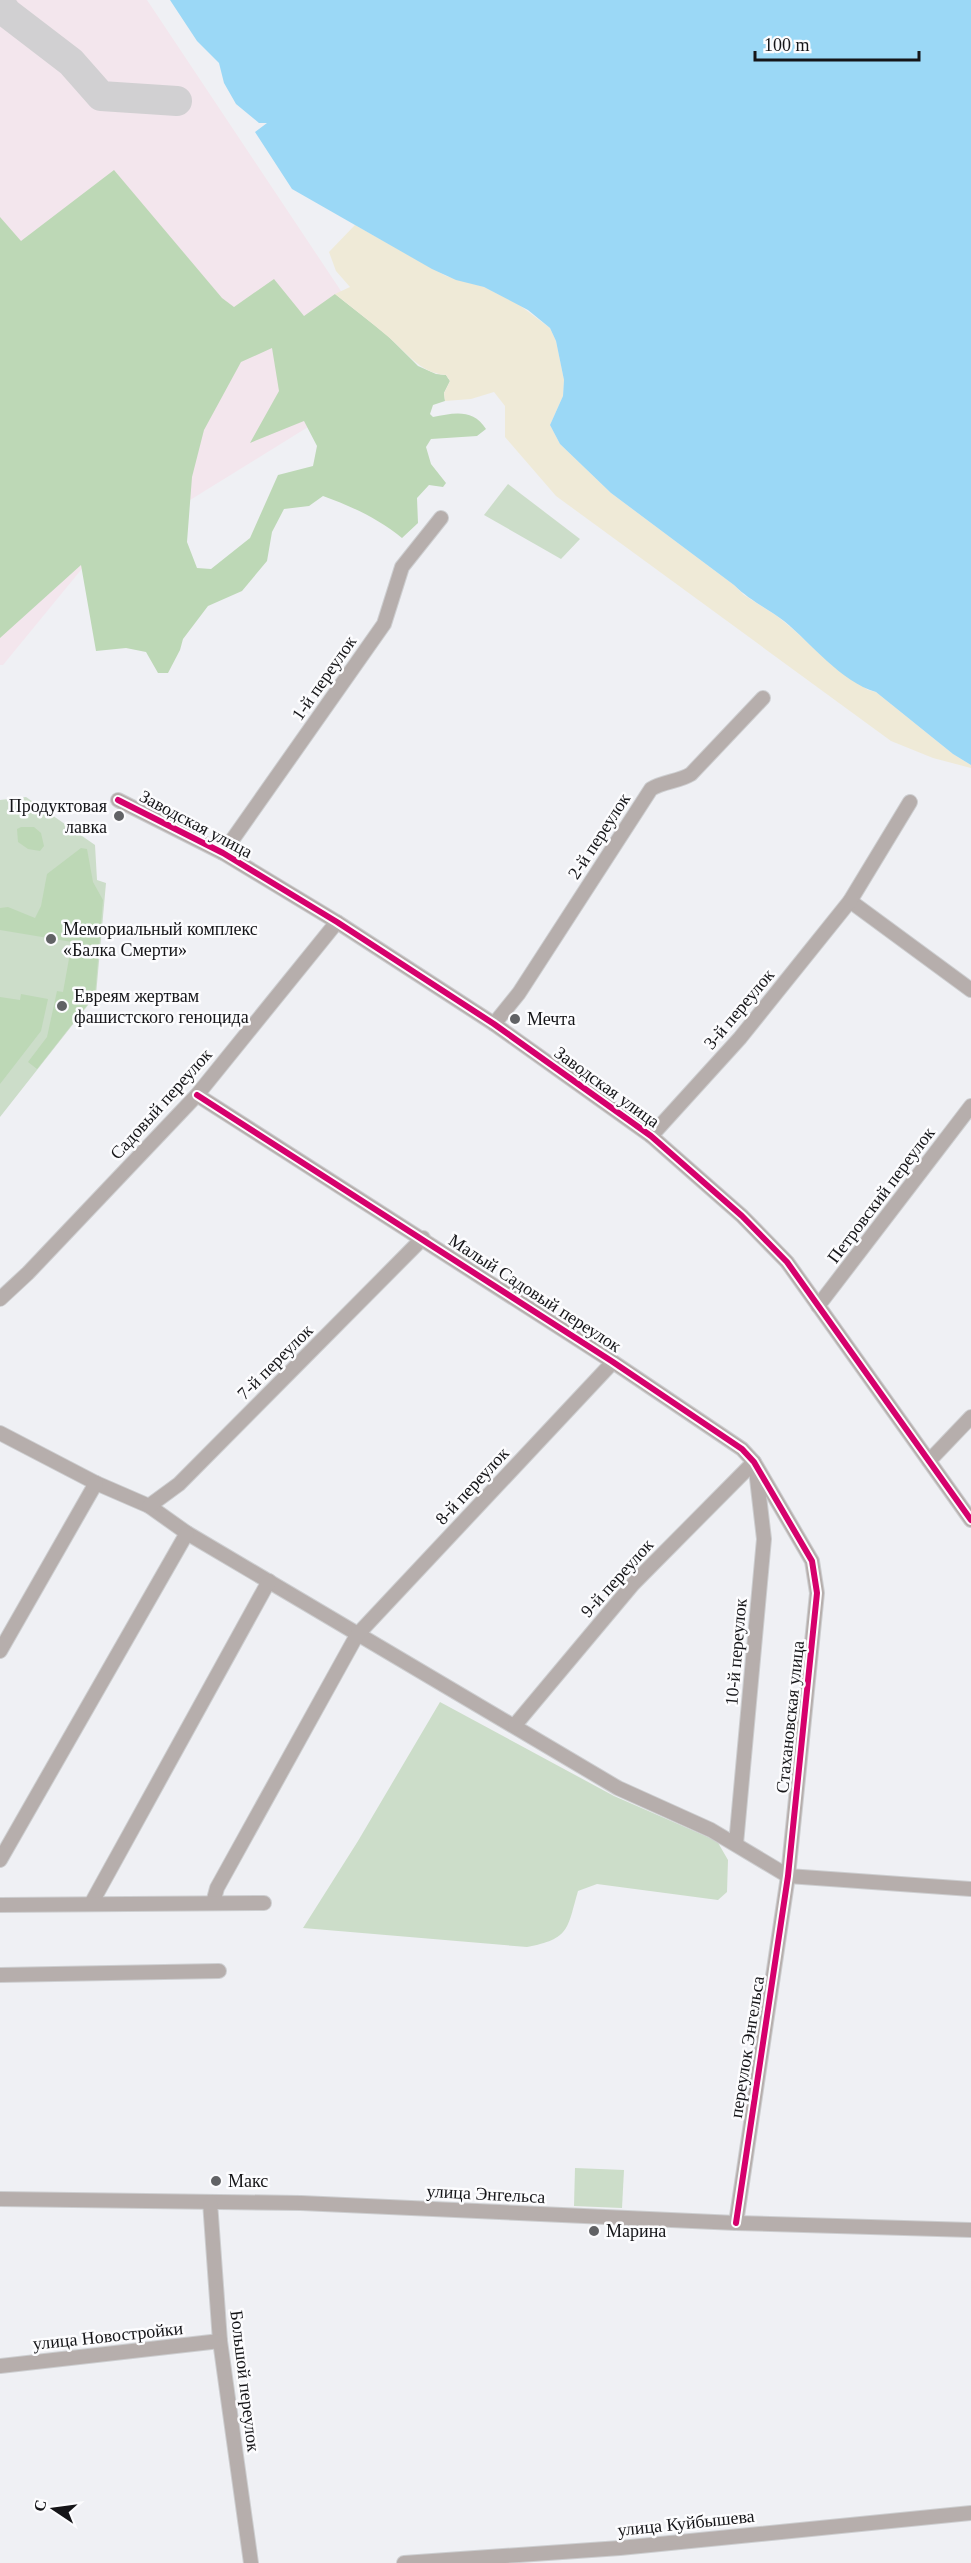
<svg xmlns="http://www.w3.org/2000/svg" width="971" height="2563" font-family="'Times New Roman',serif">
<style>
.industrial{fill:#f3e6ed}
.green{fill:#ccddc9}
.forest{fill:#bdd8b6;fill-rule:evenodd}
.sand{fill:#efead7}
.water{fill:#9bd8f6}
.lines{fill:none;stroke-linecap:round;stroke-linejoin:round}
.taxiway{stroke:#d1d0d2;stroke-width:30}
.minor-casing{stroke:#cdced0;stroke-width:16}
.minor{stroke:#b6aeac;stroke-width:14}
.cycleway-casing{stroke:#fcfcfe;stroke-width:10}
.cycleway{stroke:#d6006c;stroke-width:6}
.poi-dot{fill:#616265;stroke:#fcfcfe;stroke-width:2}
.labels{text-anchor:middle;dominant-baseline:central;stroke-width:5;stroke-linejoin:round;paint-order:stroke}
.street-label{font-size:18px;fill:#151518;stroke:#fcfcfe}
.poi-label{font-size:18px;fill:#151518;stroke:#fcfcfe;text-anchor:start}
</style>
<rect width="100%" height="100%" fill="#eff0f4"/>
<polygon class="industrial" points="0,0 147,0 343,294 308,427 85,565 3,665 0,665"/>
<g class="green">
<polygon points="508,484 580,539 561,559 484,515"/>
<polygon points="26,797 95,845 97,880 106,883 96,995 0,1117 0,800"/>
<path d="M 440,1702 L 614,1796 L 717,1841 L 728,1860 L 727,1892 L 718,1900 L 597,1884 L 578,1891 C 567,1929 570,1939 527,1947 L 303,1928 L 358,1841 Z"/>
<polygon points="575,2168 624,2170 622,2208 574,2206"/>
</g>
<g class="forest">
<path d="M 114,170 L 222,298 L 234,307 L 274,279 L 304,316 L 335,294 L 387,335 L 418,366 L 436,374 L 446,375 L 450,381 L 444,393 L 445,401 L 433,405 L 430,414 L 433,417 C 453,413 473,408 486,429 L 477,436 L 431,439 L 426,447 L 431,464 L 446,483 L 443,487 L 429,485 L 417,498 L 418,523 L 402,538 C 379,519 351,506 323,496 L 309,506 L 284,509 L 272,532 L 267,561 L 242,591 L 208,606 L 183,639 L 180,650 L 168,673 L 158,673 L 146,652 L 126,648 L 96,651 L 81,565 L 0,638 L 0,217 L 21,241 ZM 272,348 L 279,391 L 250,443 L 304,421 L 317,446 L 313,466 L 278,475 L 250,538 L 211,569 L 197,568 L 187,542 L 192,477 L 204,430 L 241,362 Z"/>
<polygon points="21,827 34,827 41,833 44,846 40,851 28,849 18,842 17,829"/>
<polygon points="81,848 87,849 93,882 103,900 95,995 37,1069 28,1062 47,1037 57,991 63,992 72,942 0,930 0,908 8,907 35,918 41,906 47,874"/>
<polygon points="21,994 48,999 41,1031 0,1084 0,997 20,1000"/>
</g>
<path class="sand" d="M 355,225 L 446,276 L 484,287 L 518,304 L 550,328 L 556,341 L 564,380 L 563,396 L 550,425 L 560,444 L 611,493 L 734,585 L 744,595 L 777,616 L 794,630 L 832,665 L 868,690 L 876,692 L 953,754 L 971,765 L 971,768 L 933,758 L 891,741 L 556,496 L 505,437 L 505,406 L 494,392 L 471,399 L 445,401 L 444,393 L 450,381 L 446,375 C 419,373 406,351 386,335 C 370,321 352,308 335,294 L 350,287 L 336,271 L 329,252 Z"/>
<path class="water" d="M 170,0 L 971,0 L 971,765 L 953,754 L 876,692 C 841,682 811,643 784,621 C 767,608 749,600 734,585 L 611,493 L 560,444 L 550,425 L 563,396 L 564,380 L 556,341 L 550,328 L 528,310 L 484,287 L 456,280 L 432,269 L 292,189 L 255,132 L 267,123 L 259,123 L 236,104 L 224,83 L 219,63 L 197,41 Z"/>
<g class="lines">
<polyline class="taxiway" points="0,3 7,13 71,62 101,96 177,101"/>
<defs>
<g id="minor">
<polyline points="118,800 223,853 337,922 494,1024 651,1136 742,1216 787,1262 971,1520"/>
<polyline points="223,853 384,624 402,567 441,518"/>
<polyline points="850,901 971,990"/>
<path d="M 494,1024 L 519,993 L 651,789 C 664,781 678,782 691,774 L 763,698"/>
<polyline points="197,1095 613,1362 742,1449 754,1462 812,1561 817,1593 788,1876 736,2223"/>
<polyline points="651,1136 740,1038 850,901 910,802"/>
<polyline points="0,1299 28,1273 197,1095 337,922"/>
<polyline points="818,1306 971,1106"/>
<polyline points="0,1433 96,1483 149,1506 187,1533 618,1788 711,1830 788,1876 971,1889"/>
<polyline points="929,1461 971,1417"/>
<polyline points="149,1506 179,1484 423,1238"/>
<polyline points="0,1651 96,1483"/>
<polyline points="515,1725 633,1584 754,1462"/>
<polyline points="736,1844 764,1539 756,1470"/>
<polyline points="0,1860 187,1533"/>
<polyline points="213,1903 217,1888 357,1635 613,1362"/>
<polyline points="91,1904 269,1581"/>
<polyline points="0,1905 264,1903"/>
<polyline points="0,1975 219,1971"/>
<polyline points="0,2199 301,2203 736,2223 971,2230"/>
<polyline points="210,2202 220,2341 251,2563"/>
<polyline points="0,2366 220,2341"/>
<polyline points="404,2563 620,2548 971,2513"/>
</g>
</defs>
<use href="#minor" class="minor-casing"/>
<use href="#minor" class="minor"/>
<defs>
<g id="cycleway">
<polyline points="118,800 223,853 337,922 494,1024 651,1136 742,1216 787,1262 971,1520"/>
<polyline points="197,1095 613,1362 742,1449 754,1462 812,1561 817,1593 788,1876 736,2223"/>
</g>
</defs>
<use href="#cycleway" class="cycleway-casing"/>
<use href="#cycleway" class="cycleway"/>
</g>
<g class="poi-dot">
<circle cx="119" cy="816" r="6"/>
<circle cx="51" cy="939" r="6"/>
<circle cx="62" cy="1006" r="6"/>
<circle cx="515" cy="1019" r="6"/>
<circle cx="216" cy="2181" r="6"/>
<circle cx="594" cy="2231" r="6"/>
</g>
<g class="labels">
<g class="street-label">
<text transform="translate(324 678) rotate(-55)">1-й переулок</text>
<text transform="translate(196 824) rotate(28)">Заводская улица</text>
<text transform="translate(599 836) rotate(-57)">2-й переулок</text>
<text transform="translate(739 1009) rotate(-50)">3-й переулок</text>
<text transform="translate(607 1087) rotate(36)">Заводская улица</text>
<text transform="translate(161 1104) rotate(-48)">Садовый переулок</text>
<text transform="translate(881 1195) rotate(-53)">Петровский переулок</text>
<text transform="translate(535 1293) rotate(33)">Малый Садовый переулок</text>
<text transform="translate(275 1362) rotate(-45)">7-й переулок</text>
<text transform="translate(472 1486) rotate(-47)">8-й переулок</text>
<text transform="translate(617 1578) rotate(-48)">9-й переулок</text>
<text transform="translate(736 1652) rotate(-85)">10-й переулок</text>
<text transform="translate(790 1717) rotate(-84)">Стахановская улица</text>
<text transform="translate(747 2047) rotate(-81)">переулок Энгельса</text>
<text transform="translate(486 2194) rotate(3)">улица Энгельса</text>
<text transform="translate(108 2336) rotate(-6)">улица Новостройки</text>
<text transform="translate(245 2381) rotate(83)">Большой переулок</text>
<text transform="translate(686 2523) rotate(-6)">улица Куйбышева</text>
</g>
<g class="poi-label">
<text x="107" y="806" text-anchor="end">Продуктовая<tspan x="107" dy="21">лавка</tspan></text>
<text x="63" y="929">Мемориальный комплекс<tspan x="63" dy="21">«Балка Смерти»</tspan></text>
<text x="74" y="996">Евреям жертвам<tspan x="74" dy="21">фашистского геноцида</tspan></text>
<text x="527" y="1019">Мечта</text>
<text x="228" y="2181">Макс</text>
<text x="606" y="2231">Марина</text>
</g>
</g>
<g transform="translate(54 2509) rotate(283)" stroke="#fcfcfe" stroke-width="4.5" paint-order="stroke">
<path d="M0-4.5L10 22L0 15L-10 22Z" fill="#151518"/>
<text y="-9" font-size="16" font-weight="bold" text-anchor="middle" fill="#151518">С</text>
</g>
<path d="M755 51v9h164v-9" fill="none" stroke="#151518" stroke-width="3"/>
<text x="764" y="51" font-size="18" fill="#151518" stroke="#fcfcfe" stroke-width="4.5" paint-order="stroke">100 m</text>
</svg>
